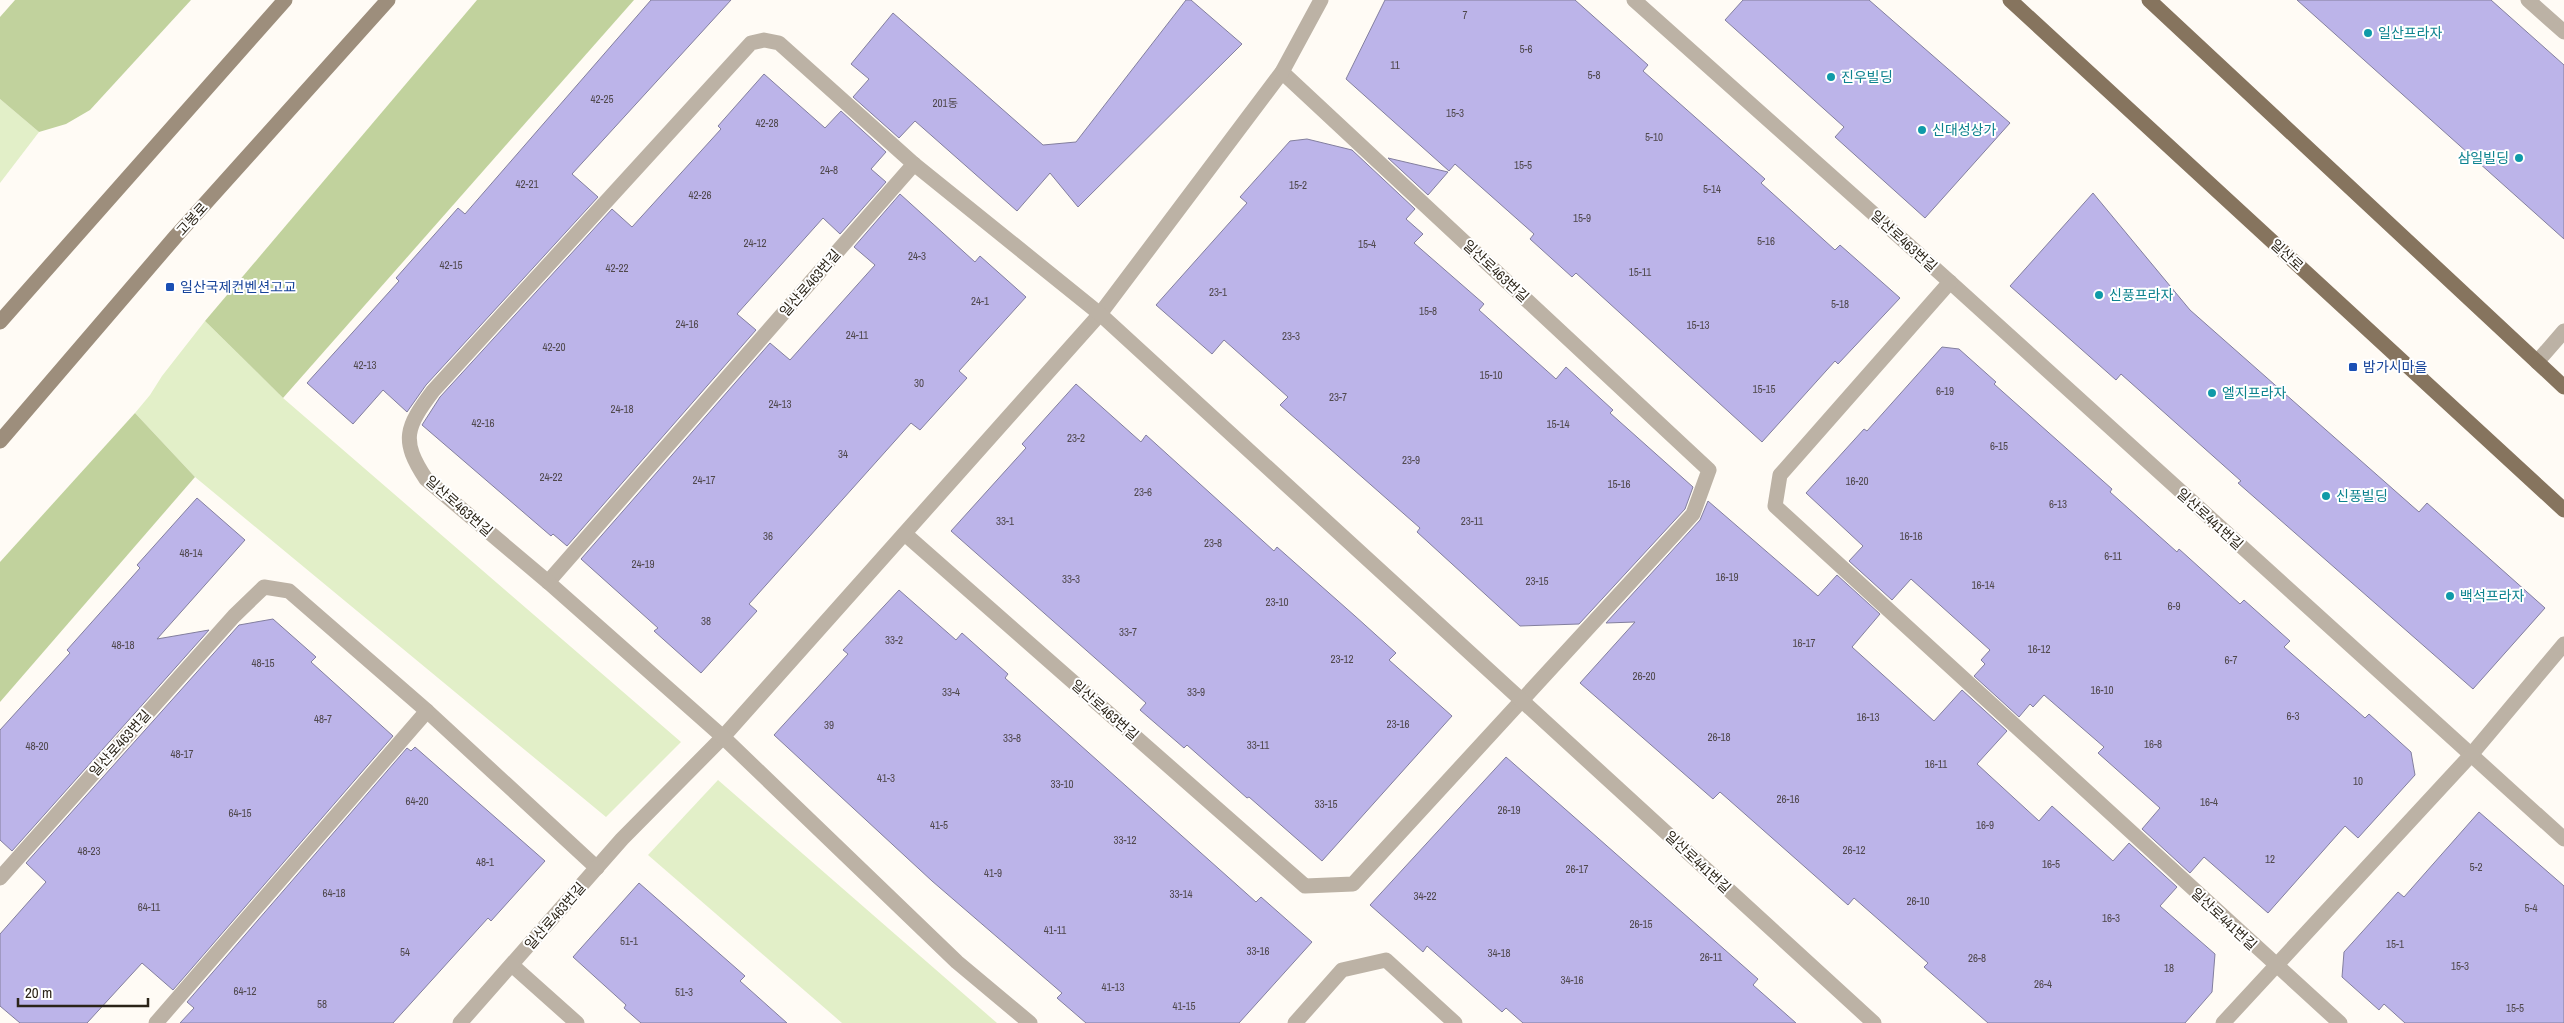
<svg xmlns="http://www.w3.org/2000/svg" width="2564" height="1023" font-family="'Archivo Narrow','Noto Sans KR',sans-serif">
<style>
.green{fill:#e2efc8}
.forest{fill:#c1d29d}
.building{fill:#bcb4e9;stroke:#837f9e}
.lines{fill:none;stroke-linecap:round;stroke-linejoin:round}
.minor{stroke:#bcb2a5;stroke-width:15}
.secondary{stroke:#9d8e7c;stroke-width:15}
.primary{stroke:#86745e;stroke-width:15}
.culture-dot{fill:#0f9aa8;stroke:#fff;stroke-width:2}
.transit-dot{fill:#1a4fb4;stroke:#fff;stroke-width:2}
.labels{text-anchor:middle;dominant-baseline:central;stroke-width:4;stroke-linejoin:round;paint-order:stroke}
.number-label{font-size:11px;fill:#4f484c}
.culture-label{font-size:14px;fill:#0d838f;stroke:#fff;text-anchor:start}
.street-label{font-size:14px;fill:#2b2418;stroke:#fff}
.transit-label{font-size:14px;fill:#164399;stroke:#fff;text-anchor:start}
</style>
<rect width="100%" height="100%" fill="#fffbf5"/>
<g class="green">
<polygon points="0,99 39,132 0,183"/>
<polygon points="205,321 283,398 681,742 606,817 195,477 135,413 150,395 162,376"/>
<polygon points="718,780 997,1023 842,1023 648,855"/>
</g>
<g class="forest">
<polygon points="15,0 191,0 90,110 66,124 39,132 0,99 0,17"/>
<polygon points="477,0 634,0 283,398 205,321"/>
<polygon points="135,413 195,477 0,702 0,562"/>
</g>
<g class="building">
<polygon points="651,0 731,0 572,174 598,197 426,385 407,412 383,390 353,424 307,383 399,281 396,278 458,208 465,214"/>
<polygon points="1186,0 1191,0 1242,44 1078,207 1050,173 1017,211 915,121 899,138 853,97 869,79 851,64 893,13 1043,145 1076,142"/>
<polygon points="1385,0 1575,0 1648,65 1643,71 1765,179 1761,183 1835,250 1840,245 1900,298 1838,364 1835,361 1762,442 1576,273 1572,277 1530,239 1534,234 1455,164 1449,171 1346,79"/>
<polygon points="1743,0 1869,0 2010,123 1925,218 1835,137 1844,127 1725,20"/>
<polygon points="2297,0 2491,0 2564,65 2564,239"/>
<polygon points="764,74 825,128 841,111 886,152 871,169 886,182 840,234 823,218 737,314 756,330 567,546 553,534 551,536 422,425 440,397 612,209 632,227 721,129 718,126"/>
<polygon points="1307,139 1352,150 1415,209 1406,219 1423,234 1414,243 1484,304 1479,310 1556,379 1566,367 1613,410 1610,413 1693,487 1685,509 1579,624 1520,626 1417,532 1420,528 1280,405 1288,397 1224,340 1212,354 1156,305 1247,203 1240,197 1290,141"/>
<polygon points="1388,158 1448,172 1428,195"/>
<polygon points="2093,193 2190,310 2419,512 2427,503 2545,608 2473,689 2238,483 2241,481 2121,374 2116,380 2010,286"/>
<polygon points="900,194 975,262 980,256 1026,297 959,371 967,378 920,430 911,423 749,604 757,611 701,673 654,631 658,628 581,559 770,343 790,360 875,265 854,247"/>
<polygon points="1942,347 1959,349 1996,382 1994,384 2112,489 2110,492 2177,552 2179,549 2240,604 2244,600 2290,641 2284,647 2365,718 2369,714 2411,752 2415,775 2358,838 2345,826 2268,913 2204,857 2190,873 2142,829 2160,808 2098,753 2104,747 2044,695 2033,707 2030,704 2019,717 1974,676 1985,664 1981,660 1990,650 1911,579 1892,600 1849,561 1863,546 1806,493 1864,429 1867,431"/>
<polygon points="1076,384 1141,442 1146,435 1274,551 1277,547 1355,616 1396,653 1389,660 1452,716 1322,861 1249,797 1247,798 1187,745 1184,748 1140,710 1146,703 951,531 1026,448 1022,444"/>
<polygon points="197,498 245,540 157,639 209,630 12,851 0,840 0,730 70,653 67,650 140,568 137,565"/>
<polygon points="1708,501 1818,596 1837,575 1880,614 1852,647 1934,721 1962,690 2007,731 1977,764 2039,821 2052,806 2113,861 2129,843 2177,887 2160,906 2215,954 2212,992 2185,1023 1988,1023 1924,967 1928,963 1854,898 1848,905 1720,792 1713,799 1580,683 1635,622 1606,623 1700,520"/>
<polygon points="899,590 956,640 962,633 1008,674 1005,678 1256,902 1261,897 1312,942 1239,1023 1086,1023 1057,998 1062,993 932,881 774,735 848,654 843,650"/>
<polygon points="273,619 316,657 311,662 393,736 173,990 142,963 87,1023 20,1023 0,1006 0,934 46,882 26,863 239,625"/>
<polygon points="415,747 545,861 491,921 488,918 393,1023 180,1023 194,1008 187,1002 407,748 411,751"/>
<polygon points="1506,757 1758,979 1753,985 1796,1023 1523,1023 1506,1008 1502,1012 1427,946 1423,952 1370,905"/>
<polygon points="2479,812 2564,886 2564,1023 2405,1023 2384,1004 2379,1010 2342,977 2344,952 2398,892 2404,897"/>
<polygon points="639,883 745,976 740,981 787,1023 641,1023 624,1008 626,1005 573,957"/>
</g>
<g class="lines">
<g class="minor">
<polyline points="1634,0 1950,282 2564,839"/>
<polyline points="2528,0 2564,32"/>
<polyline points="1950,282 1780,475 1775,506 2340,1023"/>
<polyline points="2537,362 2564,331"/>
<polyline points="905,534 1305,886 1353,884 1693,514 1709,470 1282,72"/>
<polyline points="548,582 914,164"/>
<polyline points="0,878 234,616 264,587 289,591 427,711 597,868"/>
<polyline points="512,965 577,1023"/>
<polyline points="156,1023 427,711"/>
<polyline points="460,1023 622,839 723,737 1100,314 1282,72 1321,0"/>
<path d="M 1030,1023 L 957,962 L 723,737 L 548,582 L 426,479 C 400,440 406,427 433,391 L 751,43 L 764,40 L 779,43 L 914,164 L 1100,314 L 1874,1023"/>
<polyline points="1295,1023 1342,970 1386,960 1455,1023"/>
<polyline points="2223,1023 2470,756 2564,644"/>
</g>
<g class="secondary">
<polyline points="0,322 285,0"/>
<polyline points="0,441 176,236 388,0"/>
</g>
<g class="primary">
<polyline points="2010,0 2564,510"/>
<polyline points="2149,0 2564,387"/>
</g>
</g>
<g class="culture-dot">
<circle cx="2368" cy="33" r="5"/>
<circle cx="1831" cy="77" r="5"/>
<circle cx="1922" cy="130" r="5"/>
<circle cx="2519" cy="158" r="5"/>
<circle cx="2099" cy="295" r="5"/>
<circle cx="2212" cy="393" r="5"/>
<circle cx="2326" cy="496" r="5"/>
<circle cx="2450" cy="596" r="5"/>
</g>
<g class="transit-dot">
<rect x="165" y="282" width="10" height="10" rx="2.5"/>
<rect x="2348" y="362" width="10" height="10" rx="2.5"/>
</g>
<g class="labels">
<g class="number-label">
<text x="1465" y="15">7</text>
<text x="1526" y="49">5-6</text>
<text x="1395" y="65">11</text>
<text x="1594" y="75">5-8</text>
<text x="602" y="99">42-25</text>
<text x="945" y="103">201동</text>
<text x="1455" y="113">15-3</text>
<text x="767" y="123">42-28</text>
<text x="1654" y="137">5-10</text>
<text x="1523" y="165">15-5</text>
<text x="829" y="170">24-8</text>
<text x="527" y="184">42-21</text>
<text x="1298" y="185">15-2</text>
<text x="1712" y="189">5-14</text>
<text x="700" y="195">42-26</text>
<text x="1582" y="218">15-9</text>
<text x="1766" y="241">5-16</text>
<text x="755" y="243">24-12</text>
<text x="1367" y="244">15-4</text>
<text x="917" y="256">24-3</text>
<text x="451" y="265">42-15</text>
<text x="617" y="268">42-22</text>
<text x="1640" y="272">15-11</text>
<text x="1218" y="292">23-1</text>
<text x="980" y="301">24-1</text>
<text x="1840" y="304">5-18</text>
<text x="1428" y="311">15-8</text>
<text x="687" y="324">24-16</text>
<text x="1698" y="325">15-13</text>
<text x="857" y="335">24-11</text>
<text x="1291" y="336">23-3</text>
<text x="554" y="347">42-20</text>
<text x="365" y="365">42-13</text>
<text x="1491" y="375">15-10</text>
<text x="919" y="383">30</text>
<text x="1764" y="389">15-15</text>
<text x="1945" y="391">6-19</text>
<text x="1338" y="397">23-7</text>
<text x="780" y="404">24-13</text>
<text x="622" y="409">24-18</text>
<text x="483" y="423">42-16</text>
<text x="1558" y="424">15-14</text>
<text x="1076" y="438">23-2</text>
<text x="1999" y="446">6-15</text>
<text x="843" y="454">34</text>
<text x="1411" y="460">23-9</text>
<text x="551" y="477">24-22</text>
<text x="704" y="480">24-17</text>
<text x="1857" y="481">16-20</text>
<text x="1619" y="484">15-16</text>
<text x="1143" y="492">23-6</text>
<text x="2058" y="504">6-13</text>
<text x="1005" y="521">33-1</text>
<text x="1472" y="521">23-11</text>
<text x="768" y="536">36</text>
<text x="1911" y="536">16-16</text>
<text x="1213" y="543">23-8</text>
<text x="191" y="553">48-14</text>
<text x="2113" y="556">6-11</text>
<text x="643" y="564">24-19</text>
<text x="1727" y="577">16-19</text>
<text x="1071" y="579">33-3</text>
<text x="1537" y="581">23-15</text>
<text x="1983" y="585">16-14</text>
<text x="1277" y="602">23-10</text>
<text x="2174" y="606">6-9</text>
<text x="706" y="621">38</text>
<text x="1128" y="632">33-7</text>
<text x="894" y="640">33-2</text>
<text x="1804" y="643">16-17</text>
<text x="123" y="645">48-18</text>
<text x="2039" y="649">16-12</text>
<text x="1342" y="659">23-12</text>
<text x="2231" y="660">6-7</text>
<text x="263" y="663">48-15</text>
<text x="1644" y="676">26-20</text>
<text x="2102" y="690">16-10</text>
<text x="951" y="692">33-4</text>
<text x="1196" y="692">33-9</text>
<text x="2293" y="716">6-3</text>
<text x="1868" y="717">16-13</text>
<text x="323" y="719">48-7</text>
<text x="1398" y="724">23-16</text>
<text x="829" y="725">39</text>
<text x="1719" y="737">26-18</text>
<text x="1012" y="738">33-8</text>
<text x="2153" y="744">16-8</text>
<text x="1258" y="745">33-11</text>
<text x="37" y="746">48-20</text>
<text x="182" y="754">48-17</text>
<text x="1936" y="764">16-11</text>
<text x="886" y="778">41-3</text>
<text x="2358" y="781">10</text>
<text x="1062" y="784">33-10</text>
<text x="1788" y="799">26-16</text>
<text x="417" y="801">64-20</text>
<text x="2209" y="802">16-4</text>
<text x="1326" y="804">33-15</text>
<text x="1509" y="810">26-19</text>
<text x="240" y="813">64-15</text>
<text x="939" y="825">41-5</text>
<text x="1985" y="825">16-9</text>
<text x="1125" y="840">33-12</text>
<text x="1854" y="850">26-12</text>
<text x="89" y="851">48-23</text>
<text x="2270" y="859">12</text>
<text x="485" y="862">48-1</text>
<text x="2051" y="864">16-5</text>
<text x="2476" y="867">5-2</text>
<text x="1577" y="869">26-17</text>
<text x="993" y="873">41-9</text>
<text x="334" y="893">64-18</text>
<text x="1181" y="894">33-14</text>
<text x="1425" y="896">34-22</text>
<text x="1918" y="901">26-10</text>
<text x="149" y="907">64-11</text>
<text x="2531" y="908">5-4</text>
<text x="2111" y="918">16-3</text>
<text x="1641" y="924">26-15</text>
<text x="1055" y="930">41-11</text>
<text x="629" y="941">51-1</text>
<text x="2395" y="944">15-1</text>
<text x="1258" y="951">33-16</text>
<text x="405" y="952">54</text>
<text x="1499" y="953">34-18</text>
<text x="1711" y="957">26-11</text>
<text x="1977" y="958">26-8</text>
<text x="2460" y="966">15-3</text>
<text x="2169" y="968">18</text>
<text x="1572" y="980">34-16</text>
<text x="2043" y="984">26-4</text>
<text x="1113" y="987">41-13</text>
<text x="245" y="991">64-12</text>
<text x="684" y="992">51-3</text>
<text x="322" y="1004">58</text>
<text x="1184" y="1006">41-15</text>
<text x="2515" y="1008">15-5</text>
</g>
<g class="culture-label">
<text x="2378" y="33">일산프라자</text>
<text x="1841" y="77">진우빌딩</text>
<text x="1932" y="130">신대성상가</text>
<text x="2509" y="158" text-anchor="end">삼일빌딩</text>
<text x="2109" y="295">신풍프라자</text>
<text x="2222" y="393">엘지프라자</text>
<text x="2336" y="496">신풍빌딩</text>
<text x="2460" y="596">백석프라자</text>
</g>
<g class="street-label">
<text transform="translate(192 219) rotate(-48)">고봉로</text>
<text transform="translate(1904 241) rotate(42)">일산로463번길</text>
<text transform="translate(2287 255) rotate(43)">일산로</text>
<text transform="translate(1496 271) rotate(43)">일산로463번길</text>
<text transform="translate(810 283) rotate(-49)">일산로463번길</text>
<text transform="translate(459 506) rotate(41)">일산로463번길</text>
<text transform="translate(2210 519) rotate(42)">일산로441번길</text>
<text transform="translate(1105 710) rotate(41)">일산로463번길</text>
<text transform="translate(120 743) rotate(-48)">일산로463번길</text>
<text transform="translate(1698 862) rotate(43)">일산로441번길</text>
<text transform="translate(555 916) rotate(-49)">일산로463번길</text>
<text transform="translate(2224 919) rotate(43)">일산로441번길</text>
</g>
<g class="transit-label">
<text x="180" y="287">일산국제컨벤션고교</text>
<text x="2363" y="367">밤가시마을</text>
</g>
</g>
<path d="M18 998v8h130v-8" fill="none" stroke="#2b2418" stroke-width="2.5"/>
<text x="25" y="998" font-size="15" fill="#2b2418" stroke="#ffffff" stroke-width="4" paint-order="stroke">20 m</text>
</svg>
